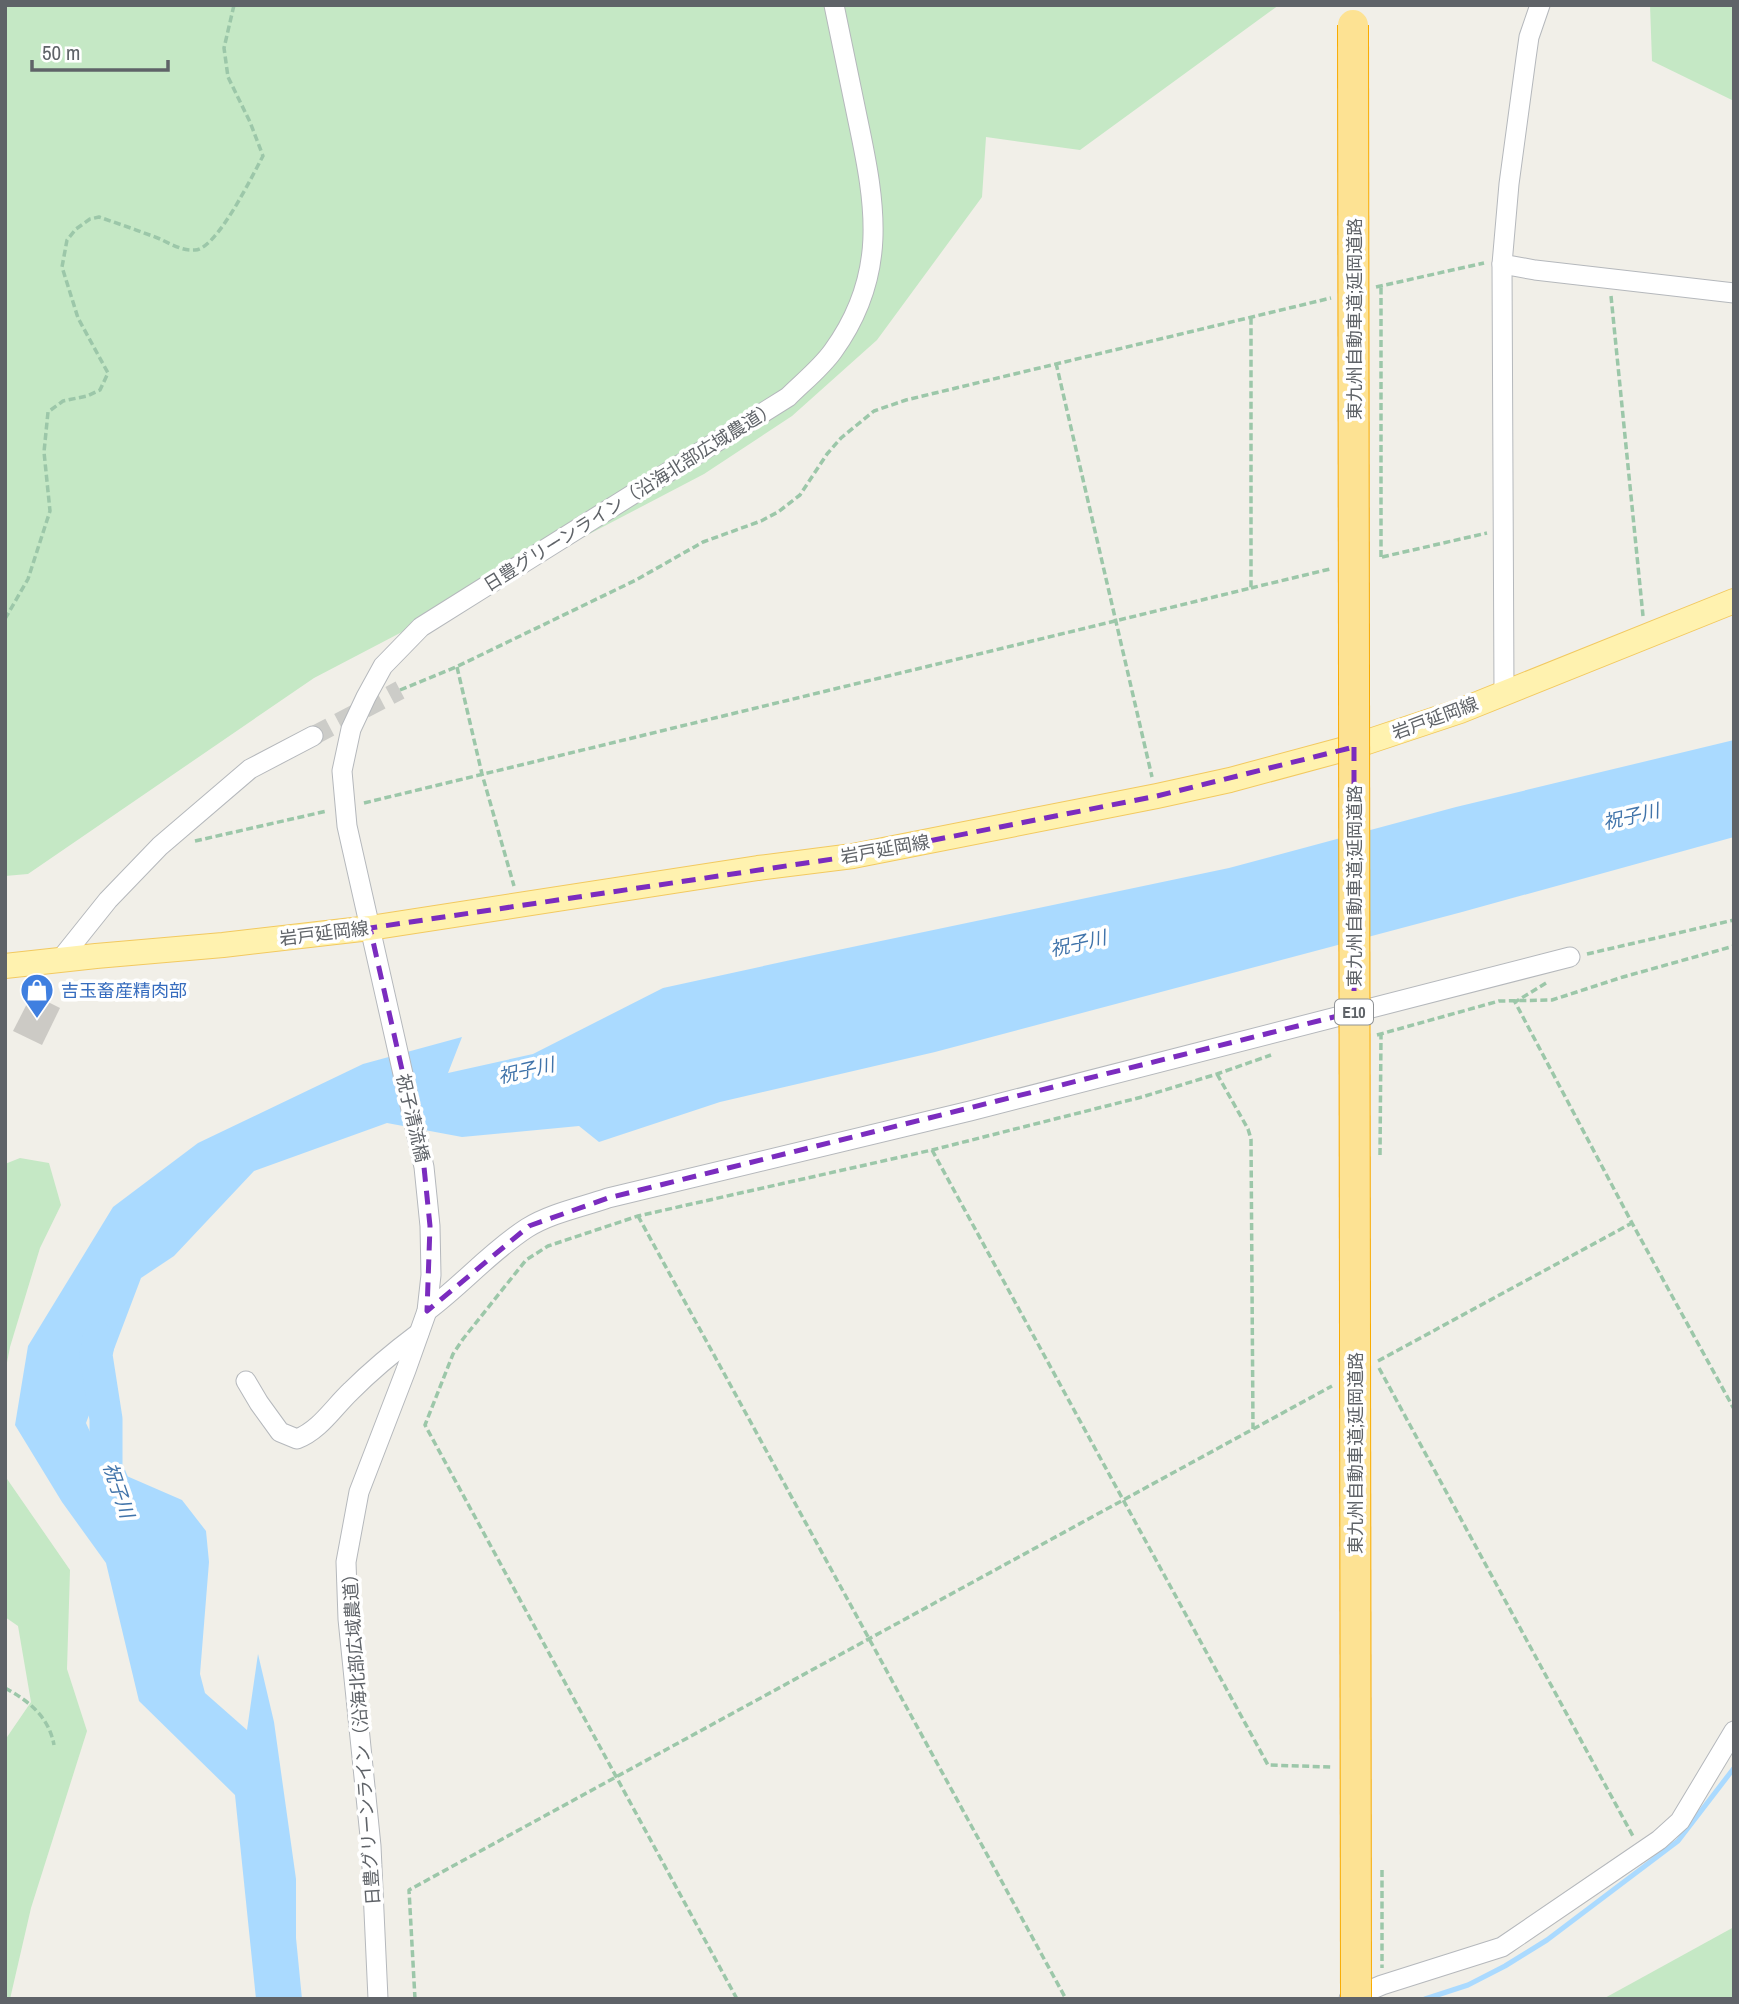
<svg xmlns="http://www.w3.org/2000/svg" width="1739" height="2004" font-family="'Archivo Narrow','Noto Sans JP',sans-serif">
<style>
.green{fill:#c5e8c5}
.water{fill:#aadaff}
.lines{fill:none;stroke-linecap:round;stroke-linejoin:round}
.stream{stroke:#aadaff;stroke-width:5}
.river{stroke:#aadaff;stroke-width:33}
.building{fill:#cccac5}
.minor-tunnel{stroke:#ccccc8;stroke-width:19;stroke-dasharray:19 10;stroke-linecap:butt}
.minor-casing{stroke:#b5b8bc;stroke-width:21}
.major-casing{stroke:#f2c960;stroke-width:26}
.path{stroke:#9cc7a9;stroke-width:3.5;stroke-dasharray:7 3.5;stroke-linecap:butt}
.minor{stroke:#fff;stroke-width:19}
.major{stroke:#fff2af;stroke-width:24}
.highway-bridge-casing{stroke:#f9ab00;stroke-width:32;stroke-linecap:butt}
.highway-bridge{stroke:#fde293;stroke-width:30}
.marked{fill:none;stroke:#7b2cbf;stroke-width:5;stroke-dasharray:14 9;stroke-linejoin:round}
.labels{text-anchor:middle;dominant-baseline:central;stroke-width:7;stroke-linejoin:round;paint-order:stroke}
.shield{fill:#fff;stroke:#8f9295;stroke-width:2}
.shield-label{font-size:16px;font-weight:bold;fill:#5f6368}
.street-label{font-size:18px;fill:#5f6368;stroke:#fff}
.shop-label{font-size:18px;fill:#366cbe;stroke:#fff;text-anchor:start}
.water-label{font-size:19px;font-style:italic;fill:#4174aa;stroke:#fff}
</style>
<rect width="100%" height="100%" fill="#f1efe8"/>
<g class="green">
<polygon points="5,5 1279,5 1080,150 986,137 982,197 877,340 792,416 704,474 314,678 28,874 5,876"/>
<polygon points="1650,5 1734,5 1734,101 1652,61"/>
<polygon points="20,1158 49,1163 61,1205 40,1248 10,1347 5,1373 5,1164"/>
<polygon points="5,1476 70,1570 67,1669 87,1731 31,1908 10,1999 5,1999 5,1740 31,1702 18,1626 5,1617"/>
<polygon points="1734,1927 1734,1999 1603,1999"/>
</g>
<polygon class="water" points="1734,740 1734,837 1462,912 935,1052 720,1102 599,1142 579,1126 462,1137 387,1123 254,1171 174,1256 141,1278 86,1423 106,1467 182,1500 206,1531 209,1562 200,1674 205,1693 247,1730 258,1654 274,1722 296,1879 296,1938 302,1999 256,1999 235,1795 139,1701 106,1563 62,1502 15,1425 28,1346 113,1207 198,1143 363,1064 462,1037 448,1073 533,1054 663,988 814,955 1229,868 1456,807"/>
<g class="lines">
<polyline class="stream" points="1425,1999 1468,1985 1505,1966 1547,1940 1678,1841 1734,1768"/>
<polyline class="river" points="99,1339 96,1355 106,1419 106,1467 123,1508"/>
</g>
<polygon class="building" points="32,994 60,1008 42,1045 13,1031"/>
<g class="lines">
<polyline class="minor-tunnel" points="313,736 400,690"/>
<defs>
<g id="minor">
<polyline points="1502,264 1535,270 1734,293"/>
<polyline points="1504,692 1502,264 1509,184 1526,58 1529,37 1540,5"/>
<polyline points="60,960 108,900 160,846 250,769 313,736"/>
<path d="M 427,1311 C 462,1285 490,1252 527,1228 C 551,1213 582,1207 608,1198 L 970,1111 L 1570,957"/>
<path d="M 246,1381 L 259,1403 L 280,1432 L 297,1439 C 320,1430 333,1408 351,1391 C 372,1370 395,1351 419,1333"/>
<path d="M 378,1999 L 371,1846 L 348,1619 L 346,1562 L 359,1492 L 406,1370 L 427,1311 L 431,1275 L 430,1226 L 424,1167 L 347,826 L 342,771 L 351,729 L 366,697 L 383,666 L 421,627 L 788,397 C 803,382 821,368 833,351 C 888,275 876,206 858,121 C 850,82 842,44 834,5"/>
<polyline points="1349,1999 1382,1985 1502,1947 1659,1840 1680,1821 1734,1731"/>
</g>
<polyline id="major" points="5,966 96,956 223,945 370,928 758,868 853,856 1157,796 1230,780 1352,747 1460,711 1734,601"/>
</defs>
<use href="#minor" class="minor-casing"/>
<use href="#major" class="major-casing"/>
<g class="path">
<polyline points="1376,287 1484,263"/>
<polyline points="1611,296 1643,616"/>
<polyline points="1056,363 1152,777"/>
<polyline points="1381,557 1381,286"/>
<polyline points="1382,557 1487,533"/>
<polyline points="1251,588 1330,569"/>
<path d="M 5,619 L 28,579 L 50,511 L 44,452 L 48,412 L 63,401 L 87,396 L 100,390 L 108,373 L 78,318 L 62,267 L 67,240 L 76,229 L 90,219 L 99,217 C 119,224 140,231 160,239 C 171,244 182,251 195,250 C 217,249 252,176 263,156 L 250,122 L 228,77 L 224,48 L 234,5"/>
<polyline points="457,667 482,774 514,886"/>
<polyline points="400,690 456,667 636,580 703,542 761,521 778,512 800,495 827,454 841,438 874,411 906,400 1331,298"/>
<polyline points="364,803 1251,588 1251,318"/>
<polyline points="195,841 327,811"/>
<polyline points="1587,954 1734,920"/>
<polyline points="1546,983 1515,1002 1632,1223 1734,1409"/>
<polyline points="1377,1035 1499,1001 1552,1000 1623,977 1734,946"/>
<polyline points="1217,1074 1248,1129 1251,1139 1253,1429"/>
<polyline points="932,1150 1268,1765 1331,1767"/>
<polyline points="1380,1155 1381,1034"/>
<polyline points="638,1216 1066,1999"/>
<polyline points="1378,1361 1632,1223"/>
<polyline points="1379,1368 1634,1838"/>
<path d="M 5,1688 C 29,1701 49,1717 54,1745"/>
<polyline points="1382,1870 1382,1968"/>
<polyline points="415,1999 409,1890 1332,1386"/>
<polyline points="737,1999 425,1425 453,1354 463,1339 526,1260 548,1246 638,1216 932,1150 1142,1097 1217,1074 1271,1055"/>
</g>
<use href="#minor" class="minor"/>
<use href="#major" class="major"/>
<defs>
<polyline id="highway-bridge" points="1353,25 1356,1999"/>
</defs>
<use href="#highway-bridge" class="highway-bridge-casing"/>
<use href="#highway-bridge" class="highway-bridge"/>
</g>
<path class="marked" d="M 1354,747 L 1354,1012 L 608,1198 L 529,1226 L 427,1311 L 430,1226 L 424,1167 L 370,928 L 853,856 L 1157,796 Z"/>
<defs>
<symbol id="shop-pin" viewBox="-11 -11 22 30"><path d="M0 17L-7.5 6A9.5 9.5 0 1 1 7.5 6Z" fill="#3f7fe0" stroke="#fff"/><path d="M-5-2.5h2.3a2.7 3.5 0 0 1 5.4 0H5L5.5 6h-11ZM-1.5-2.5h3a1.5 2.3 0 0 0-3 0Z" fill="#fff"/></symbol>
</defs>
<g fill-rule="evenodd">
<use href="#shop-pin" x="18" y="971" width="38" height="52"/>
</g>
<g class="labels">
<rect class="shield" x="1335" y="999.5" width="38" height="25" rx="5"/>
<g class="shield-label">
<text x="1354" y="1012">E10</text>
</g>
<g class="street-label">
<text transform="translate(1354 319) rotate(-90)">東九州自動車道;延岡道路</text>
<text transform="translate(630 496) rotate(-32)">日豊グリーンライン（沿海北部広域農道）</text>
<text transform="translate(1435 718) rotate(-20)">岩戸延岡線</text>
<text transform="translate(885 849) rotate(-10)">岩戸延岡線</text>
<text transform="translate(1354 886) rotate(-90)">東九州自動車道;延岡道路</text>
<text transform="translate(324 933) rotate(-7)">岩戸延岡線</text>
<text transform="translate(413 1118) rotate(77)">祝子清流橋</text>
<text transform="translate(1355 1453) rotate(-90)">東九州自動車道;延岡道路</text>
<text transform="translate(361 1735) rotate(-94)">日豊グリーンライン（沿海北部広域農道）</text>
</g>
<g class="shop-label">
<text x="61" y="990">吉玉畜産精肉部</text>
</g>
<g class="water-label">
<text transform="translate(1631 816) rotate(-13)">祝子川</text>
<text transform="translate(1078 943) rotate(-13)">祝子川</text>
<text transform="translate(526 1070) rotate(-13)">祝子川</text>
<text transform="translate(119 1490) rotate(71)">祝子川</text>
</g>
</g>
<rect width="1739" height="2004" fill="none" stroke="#5f6368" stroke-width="14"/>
<path d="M32 60v10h136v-10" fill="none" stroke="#5f6368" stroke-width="3.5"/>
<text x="42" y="60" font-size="21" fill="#5f6368" stroke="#ffffff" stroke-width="5" paint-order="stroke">50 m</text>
</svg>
